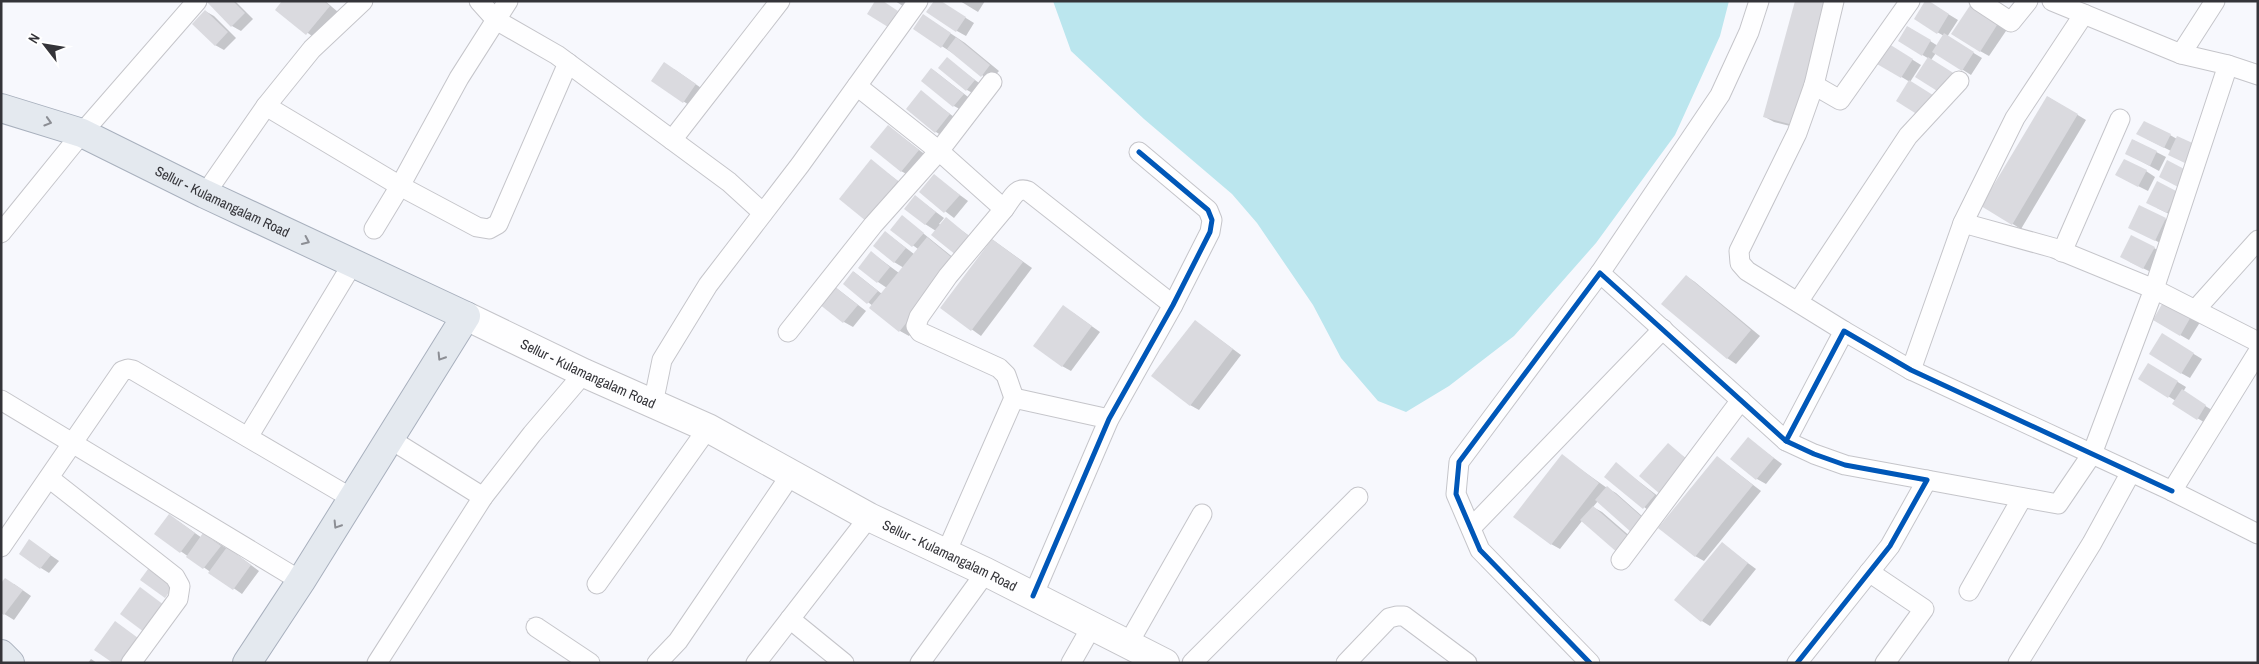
<svg xmlns="http://www.w3.org/2000/svg" width="2259" height="664" font-family="'Archivo Narrow',sans-serif">
<style>
.water{fill:#bbe6ee}
.shadow{fill:#0003}
.building{fill:#dadadf}
.lines{fill:none;stroke-linecap:round;stroke-linejoin:round}
.minor-casing{stroke:#c5c5ca;stroke-width:21}
.secondary-casing{stroke:#c5c5ca;stroke-width:30}
.primary-casing{stroke:#a8b0bd;stroke-width:30}
.minor{stroke:#fefeff;stroke-width:19}
.secondary{stroke:#fefeff;stroke-width:28}
.primary{stroke:#e4e9ef;stroke-width:28}
.cycleway-casing{stroke:#fff;stroke-width:8}
.cycleway{stroke:#0057b8;stroke-width:5}
.oneway{stroke:#8c8e94}
.labels{text-anchor:middle;dominant-baseline:central;stroke-width:4;stroke-linejoin:round;paint-order:stroke}
.street-label{font-size:14px;fill:#343439;stroke:#fff}
</style>
<rect width="100%" height="100%" fill="#f7f8fd"/>
<polygon class="water" points="1053,1 1729,1 1720,36 1675,135 1596,243 1514,336 1449,386 1406,412 1378,401 1341,358 1313,305 1257,223 1232,194 1144,119 1071,51"/>
<g class="shadow">
<polygon points="235,1 253,19 241,31 232,26 208,2"/>
<polygon points="284,1 325,1 338,12 316,39 277,10"/>
<polygon points="895,1 919,1 903,6"/>
<polygon points="960,1 985,1 978,12"/>
<polygon points="1835,1 1802,129 1774,122 1765,117"/>
<polygon points="945,5 974,23 966,36 957,31"/>
<polygon points="1972,5 2008,28 1989,56 1980,51"/>
<polygon points="1935,6 1958,20 1947,37 1982,58 1971,75 1936,53 1931,60 1899,41 1908,27 1938,46 1944,36 1937,32"/>
<polygon points="205,11 214,16 236,38 224,50 215,45"/>
<polygon points="932,21 965,43 999,71 990,81 951,52 915,29"/>
<polygon points="1889,45 1921,65 1910,82 1878,63"/>
<polygon points="947,59 983,86 976,95 967,90"/>
<polygon points="674,69 704,90 692,107 683,101"/>
<polygon points="932,69 972,100 963,111 954,106"/>
<polygon points="921,92 958,120 944,137 936,132"/>
<polygon points="2048,97 2086,120 2021,229 1983,206"/>
<polygon points="888,126 927,156 910,176 901,171"/>
<polygon points="2170,135 2177,139 2171,151 2147,139"/>
<polygon points="2133,140 2166,157 2159,171 2135,158"/>
<polygon points="871,161 906,187 875,225"/>
<polygon points="2146,171 2155,177 2148,191 2126,180"/>
<polygon points="934,176 968,201 954,218 920,192"/>
<polygon points="2178,193 2177,218 2157,208"/>
<polygon points="916,197 944,218 939,224 941,225 946,219 979,243 936,231 925,224"/>
<polygon points="903,217 965,267 909,336 900,331 873,306 844,284 854,272 882,294 887,288 878,282 872,253 899,273 904,268 894,262 885,232 914,254 918,249 892,230"/>
<polygon points="2165,219 2174,224 2164,245 2139,232"/>
<polygon points="993,240 1032,268 981,336 942,308"/>
<polygon points="2154,248 2163,253 2153,273 2130,262"/>
<polygon points="1686,276 1695,282 1760,336 1736,364 1727,358"/>
<polygon points="835,287 866,311 853,327 844,322"/>
<polygon points="2167,299 2202,319 2189,340 2154,320"/>
<polygon points="1072,312 1100,332 1071,371 1062,366"/>
<polygon points="1195,321 1241,355 1199,410 1190,405"/>
<polygon points="2171,340 2202,359 2190,378 2181,373"/>
<polygon points="2158,370 2186,387 2183,392 2215,412 2207,424 2174,404 2176,401 2140,379"/>
<polygon points="1748,439 1782,464 1766,484 1757,479"/>
<polygon points="1668,445 1697,467 1670,498"/>
<polygon points="1562,456 1607,488 1616,493 1651,524 1598,501 1593,507 1602,512 1640,545 1582,521 1560,549 1551,544"/>
<polygon points="1717,457 1761,491 1704,561 1695,556"/>
<polygon points="1616,464 1663,500 1653,514 1606,477"/>
<polygon points="178,521 202,538 213,540 236,554 259,571 242,594 156,534"/>
<polygon points="30,541 59,561 49,573 41,568"/>
<polygon points="1722,544 1756,569 1710,626 1702,621"/>
<polygon points="14,584 31,596 14,620 1,612"/>
<polygon points="91,659 97,663 88,663"/>
</g>
<g class="building">
<polygon points="206,1 233,1 245,13 231,27"/>
<polygon points="282,1 324,1 330,6 306,35 275,10"/>
<polygon points="875,1 883,1 898,11 888,27 867,14"/>
<polygon points="934,1 941,1 966,17 956,32 926,12"/>
<polygon points="1795,1 1827,1 1793,125 1763,117"/>
<polygon points="1925,1 1929,1 1949,14 1937,34 1914,19"/>
<polygon points="1971,4 1999,22 1980,52 1951,34"/>
<polygon points="205,10 228,32 215,46 192,24"/>
<polygon points="923,14 951,33 941,48 913,29"/>
<polygon points="1907,26 1931,40 1922,56 1898,41"/>
<polygon points="1944,33 1974,52 1962,71 1932,52"/>
<polygon points="956,37 990,65 981,77 947,49"/>
<polygon points="1889,44 1913,59 1901,78 1877,64"/>
<polygon points="947,57 975,80 966,91 938,68"/>
<polygon points="1928,57 1955,74 1942,94 1915,77"/>
<polygon points="664,62 696,84 683,103 651,81"/>
<polygon points="931,68 964,94 953,107 921,81"/>
<polygon points="1909,80 1936,97 1923,118 1896,101"/>
<polygon points="921,90 950,114 935,133 906,109"/>
<polygon points="2047,96 2078,114 2012,225 1981,206"/>
<polygon points="2144,121 2171,134 2164,148 2136,134"/>
<polygon points="888,125 919,150 901,172 870,147"/>
<polygon points="2177,136 2197,145 2187,164 2168,155"/>
<polygon points="2132,139 2157,151 2150,166 2125,154"/>
<polygon points="871,159 898,181 866,221 839,199"/>
<polygon points="2124,159 2147,170 2138,187 2115,175"/>
<polygon points="2167,160 2188,171 2180,188 2159,177"/>
<polygon points="934,174 960,195 944,213 919,192"/>
<polygon points="2157,181 2178,192 2167,213 2146,203"/>
<polygon points="915,195 936,212 925,225 904,209"/>
<polygon points="2139,205 2166,218 2155,241 2128,228"/>
<polygon points="902,215 924,233 912,247 890,230"/>
<polygon points="946,217 970,237 956,255 931,235"/>
<polygon points="885,231 906,248 894,263 873,246"/>
<polygon points="2131,235 2155,247 2143,269 2120,257"/>
<polygon points="927,237 956,261 899,332 869,308"/>
<polygon points="992,239 1023,262 971,331 940,308"/>
<polygon points="871,251 890,267 877,283 858,268"/>
<polygon points="853,271 878,291 867,304 843,284"/>
<polygon points="1686,275 1751,330 1727,359 1661,304"/>
<polygon points="834,286 858,305 843,323 819,304"/>
<polygon points="2166,297 2193,313 2180,336 2153,320"/>
<polygon points="1063,305 1092,326 1062,367 1033,346"/>
<polygon points="1195,320 1233,349 1190,406 1151,376"/>
<polygon points="2162,333 2194,353 2181,374 2149,354"/>
<polygon points="2148,363 2178,381 2168,398 2138,379"/>
<polygon points="2182,389 2206,405 2197,420 2172,404"/>
<polygon points="1748,437 1774,458 1756,480 1730,459"/>
<polygon points="1668,443 1689,461 1660,494 1639,476"/>
<polygon points="1562,454 1599,483 1551,545 1513,517"/>
<polygon points="1717,456 1753,485 1695,557 1658,528"/>
<polygon points="1616,462 1655,495 1643,509 1604,477"/>
<polygon points="1607,486 1643,518 1631,532 1595,500"/>
<polygon points="1593,506 1631,539 1619,554 1580,520"/>
<polygon points="169,514 195,533 180,553 154,534"/>
<polygon points="203,533 221,546 203,569 186,557"/>
<polygon points="29,539 51,555 40,569 19,554"/>
<polygon points="1722,542 1748,563 1701,622 1674,600"/>
<polygon points="227,547 251,565 233,590 208,573"/>
<polygon points="151,565 176,583 165,598 140,580"/>
<polygon points="5,578 23,590 4,615 1,613 1,583"/>
<polygon points="140,587 164,605 144,632 120,614"/>
<polygon points="115,621 138,638 120,663 113,663 94,650"/>
</g>
<g class="lines">
<defs>
<g id="minor">
<polyline points="479,1 496,20 557,55 729,182 763,213"/>
<polyline points="1834,1 1814,85 1797,133 1739,251 1740,263 1747,271 1844,331"/>
<polyline points="1979,1 2011,22 2028,1"/>
<polyline points="2052,1 2181,54"/>
<polyline points="2215,1 2181,54 2228,65 2154,289 2258,342"/>
<polyline points="2228,65 2258,75"/>
<polyline points="1814,85 1840,100 1910,1"/>
<polyline points="857,86 939,151 1004,209 948,276 919,317 916,326 920,332 999,368 1006,375 1014,398"/>
<polyline points="266,106 400,186 477,227 489,229 498,224 568,63"/>
<polyline points="672,140 780,1"/>
<polyline points="205,194 266,106 312,49 363,1"/>
<path d="M 1004,209 C 1011,200 1016,186 1028,191 L 1173,305"/>
<polyline points="374,229 400,186 459,78 508,1"/>
<polyline points="1,233 82,133 197,1"/>
<polyline points="2062,252 2120,119"/>
<polyline points="1600,273 1720,95 1749,32 1759,1"/>
<polyline points="1798,302 1908,136 1959,81"/>
<polyline points="2196,309 2258,240"/>
<polyline points="788,332 873,225 939,151 992,82"/>
<polyline points="2258,352 2172,491 2258,534"/>
<polyline points="1911,370 1963,223 2015,118 2084,14"/>
<polyline points="1,400 301,581"/>
<polyline points="653,404 662,360 708,285 800,165 918,1"/>
<polyline points="248,437 353,263"/>
<polyline points="49,478 175,577 180,586 178,599 131,663"/>
<polyline points="1927,480 2058,504 2092,454 2154,289 2054,248 1963,223"/>
<polyline points="483,497 532,434 584,373"/>
<polyline points="1471,528 1663,329"/>
<polyline points="1,547 122,371 128,369 133,370 353,499"/>
<polyline points="946,553 1014,398 1109,419"/>
<polyline points="1621,560 1741,400"/>
<polyline points="1869,572 1924,609 1885,663"/>
<polyline points="597,584 708,428"/>
<polyline points="1969,591 2022,498"/>
<polyline points="1033,596 1109,419 1173,305 1210,232 1212,220 1208,210 1139,152"/>
<polyline points="790,619 844,663"/>
<polyline points="536,627 590,663"/>
<polyline points="1128,644 1202,514"/>
<polyline points="377,663 483,497 390,439"/>
<polyline points="657,663 678,641 792,473"/>
<polyline points="756,663 869,517"/>
<polyline points="920,663 986,572"/>
<polyline points="1071,663 1092,626"/>
<polyline points="1192,663 1358,497"/>
<polyline points="1346,663 1389,618 1397,616 1404,616 1467,663"/>
<polyline points="1590,663 1480,550 1456,494 1459,462 1600,273 1786,441"/>
<polyline points="1797,663 1890,546 1927,480 1845,465 1814,454 1786,441 1844,331 1911,370 2172,491"/>
<polyline points="2018,663 2092,543 2131,472"/>
</g>
<g id="secondary">
<path id="s1" d="M 466,316 L 584,373 L 708,428 L 869,517 L 986,572 L 1165,663"/>
</g>
<g id="primary">
<path id="s2" d="M 1,108 L 82,133 L 205,194 L 466,316 L 301,581 L 247,663"/>
<polyline points="1,654 10,663"/>
</g>
</defs>
<use href="#minor" class="minor-casing"/>
<use href="#secondary" class="secondary-casing"/>
<use href="#primary" class="primary-casing"/>
<use href="#minor" class="minor"/>
<use href="#secondary" class="secondary"/>
<use href="#primary" class="primary"/>
<defs>
<g id="cycleway">
<polyline points="1033,596 1109,419 1173,305 1210,232 1212,220 1208,210 1139,152"/>
<polyline points="1590,663 1480,550 1456,494 1459,462 1600,273 1786,441"/>
<polyline points="1797,663 1890,546 1927,480 1845,465 1814,454 1786,441 1844,331 1911,370 2172,491"/>
</g>
</defs>
<use href="#cycleway" class="cycleway-casing"/>
<use href="#cycleway" class="cycleway"/>
</g>
<defs><path id="oneway-chevron" d="M-2-3.5L2.5 0L-2 3.5" fill="none" stroke-width="1.6" stroke-linecap="round" stroke-linejoin="round" transform="scale(1.25)"/></defs>
<g class="oneway">
<use href="#oneway-chevron" transform="translate(48 122) rotate(17)"/>
<use href="#oneway-chevron" transform="translate(306 241) rotate(25)"/>
<use href="#oneway-chevron" transform="translate(441 357) rotate(122)"/>
<use href="#oneway-chevron" transform="translate(337 525) rotate(122)"/>
</g>
<g class="labels">
<g class="street-label">
<text stroke="none"><textPath href="#s2" startOffset="241">Sellur - Kulamangalam Road</textPath></text>
<text stroke="none"><textPath href="#s1" startOffset="135">Sellur - Kulamangalam Road</textPath></text>
<text stroke="none"><textPath href="#s1" startOffset="540">Sellur - Kulamangalam Road</textPath></text>
</g>
</g>
<rect width="2259" height="664" fill="none" stroke="#343439" stroke-width="5"/>
<g transform="translate(45 45) rotate(301)" stroke="#ffffff" stroke-width="4" paint-order="stroke">
<path d="M0-4L9 19L0 12L-9 19Z" fill="#343439"/>
<text y="-8" font-size="14" font-weight="bold" text-anchor="middle" fill="#343439">N</text>
</g>
</svg>
